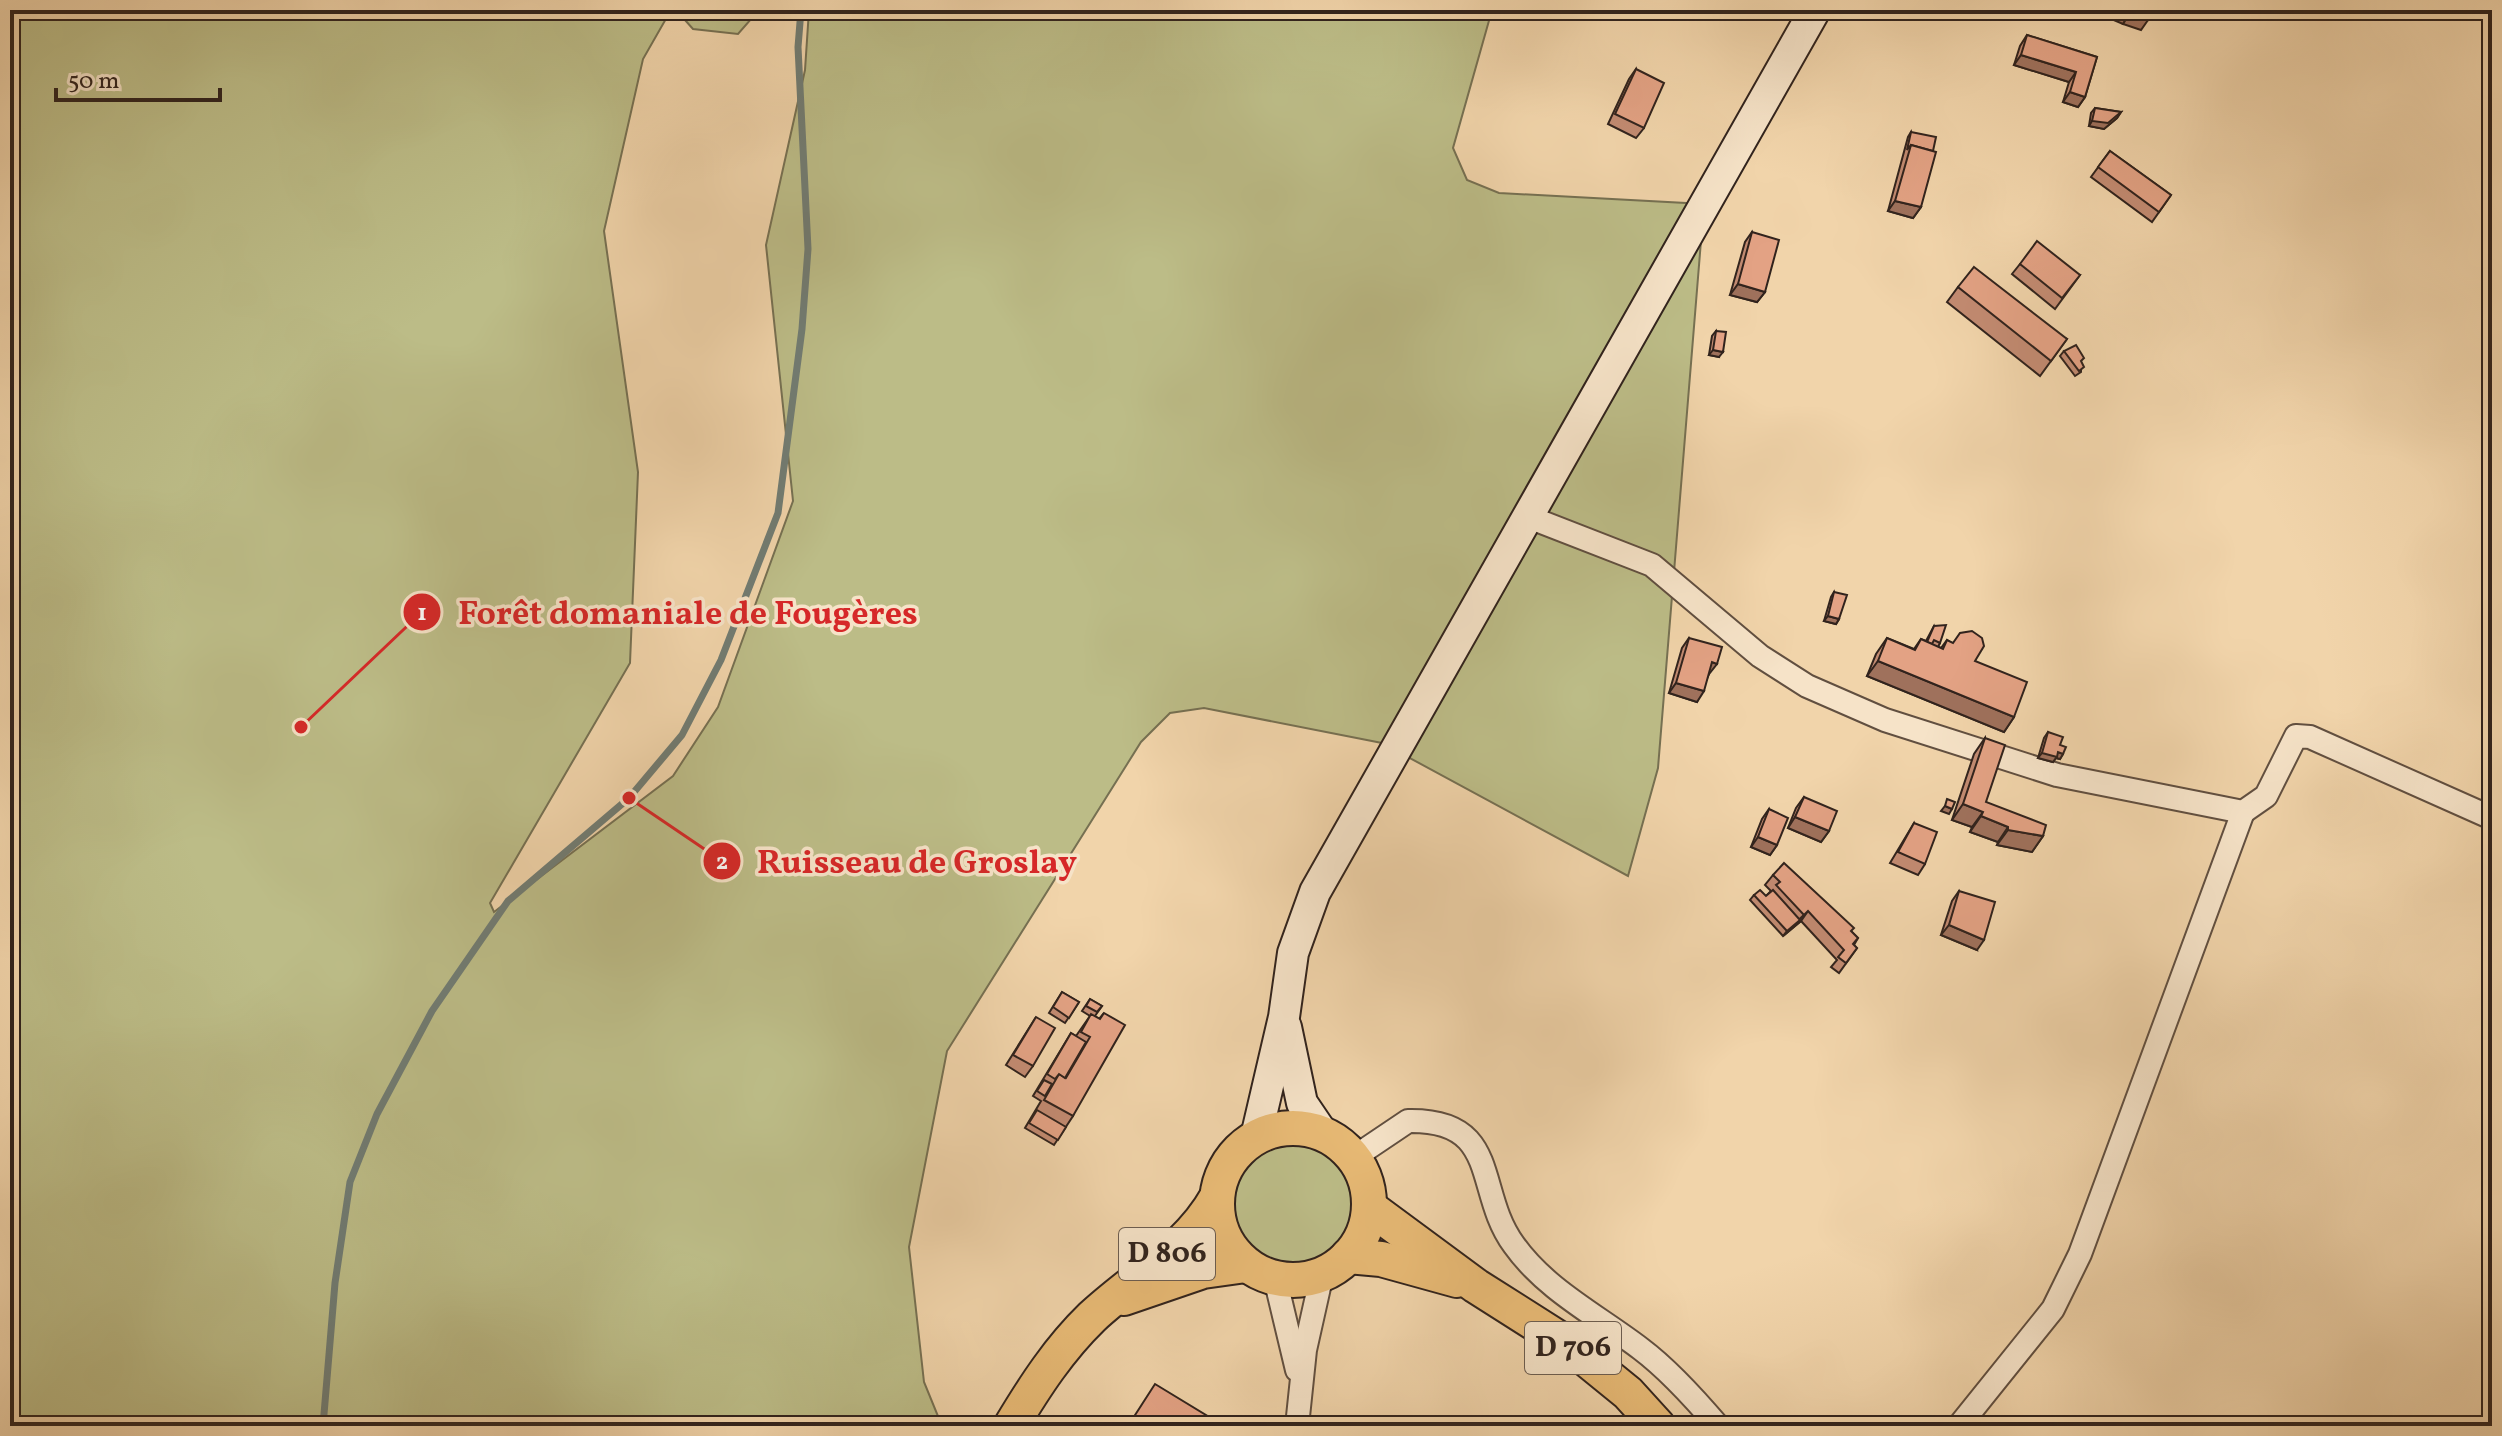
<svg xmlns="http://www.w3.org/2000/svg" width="2502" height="1436" font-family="Vollkorn,serif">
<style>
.green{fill:#bcbc87;stroke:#767052;stroke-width:2}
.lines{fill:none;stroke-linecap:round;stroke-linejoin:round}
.stream{stroke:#717c73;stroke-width:7}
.street-casing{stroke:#614f40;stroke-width:26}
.secondary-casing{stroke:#31231d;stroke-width:34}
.primary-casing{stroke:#31231d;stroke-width:38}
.street{stroke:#f6e3c8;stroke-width:22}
.secondary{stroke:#f6e3c8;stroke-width:30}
.primary{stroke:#e8ba75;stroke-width:34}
.wall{fill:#c38b72;stroke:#31231d;stroke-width:2}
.shaded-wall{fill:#9f715c;stroke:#31231d;stroke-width:2}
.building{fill:#e3a284;stroke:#31231d;stroke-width:2}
.labels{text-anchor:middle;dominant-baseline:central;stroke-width:7;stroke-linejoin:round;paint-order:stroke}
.shield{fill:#f6e3c8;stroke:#6c5d50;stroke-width:2}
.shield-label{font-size:30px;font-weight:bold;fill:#31231d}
.leader{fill:none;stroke:#d62828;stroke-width:3}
.callout-dot{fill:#d62828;stroke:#f6e3c8;stroke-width:3}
.mark-label{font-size:24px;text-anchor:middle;font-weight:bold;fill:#fff}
.callout-label{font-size:34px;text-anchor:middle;font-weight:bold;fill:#d62828;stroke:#f6e3c8;stroke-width:7;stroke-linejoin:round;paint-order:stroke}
</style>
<rect width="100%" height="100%" fill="#f1d4aa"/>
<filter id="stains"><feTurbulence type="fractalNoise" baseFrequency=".0025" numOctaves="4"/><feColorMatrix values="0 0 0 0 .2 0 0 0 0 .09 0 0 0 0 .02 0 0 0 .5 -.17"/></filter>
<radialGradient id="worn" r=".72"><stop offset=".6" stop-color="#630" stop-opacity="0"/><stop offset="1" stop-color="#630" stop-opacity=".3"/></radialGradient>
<g class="green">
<polygon points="10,10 671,10 643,59 604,231 638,472 630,663 490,903 494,912 673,776 718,707 793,501 766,245 805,70 809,10 1492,10 1453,148 1467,180 1499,193 1704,204 1658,768 1628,876 1382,743 1204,708 1170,713 1141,742 947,1051 909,1247 924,1382 942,1426 10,1426"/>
<polygon points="676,10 759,10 738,34 693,29"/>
<circle cx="1292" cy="1205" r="61"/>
</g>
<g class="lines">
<polyline class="stream" points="323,1426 335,1283 350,1182 377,1114 432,1011 508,901 629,798 682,735 721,660 778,513 802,329 808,249 798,47 801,10"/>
<defs>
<g id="street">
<polyline points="1526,516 1652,565 1760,656 1807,686 1885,720 2057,775 2243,812 2266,796 2296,736 2310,737 2492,818"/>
<path d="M 1353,1158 L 1408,1121 C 1502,1119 1474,1191 1514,1245 C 1546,1290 1598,1316 1641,1349 C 1669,1370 1695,1399 1718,1426"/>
<polyline points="1275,1278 1297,1370"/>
<polyline points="1297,1426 1305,1350 1322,1274"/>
<polyline points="1959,1426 2053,1309 2080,1254 2243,812"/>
</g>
<g id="secondary">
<polyline points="1286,1027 1302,1103 1323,1134"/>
<polyline points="1256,1137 1284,1017 1293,953 1315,892 1815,10"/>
</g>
<g id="primary">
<circle cx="1293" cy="1204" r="76"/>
<polyline points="1369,1207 1476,1286 1569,1345 1628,1393 1658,1426"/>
<polyline points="1348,1256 1381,1259 1457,1280"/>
<polyline points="1124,1298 1203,1271 1246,1265"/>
<path d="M 1011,1426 C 1035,1386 1059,1349 1092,1317 C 1135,1277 1188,1249 1217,1197"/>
</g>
</defs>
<use href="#street" class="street-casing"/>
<use href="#secondary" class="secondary-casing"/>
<use href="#primary" class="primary-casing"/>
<use href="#street" class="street"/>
<use href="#secondary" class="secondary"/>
<use href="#primary" class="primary"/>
</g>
<g class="wall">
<polygon points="2027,35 2097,57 2085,97 2078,107 2063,102 2069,82 2014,65 2020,46"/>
<polygon points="1636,69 1644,128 1636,138 1608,124 1629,79"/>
<polygon points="2095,108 2121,112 2117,118 2104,129 2089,126 2091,113"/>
<polygon points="1911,132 1921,207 1913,218 1888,211 1908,137"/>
<polygon points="2110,151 2171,195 2152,222 2091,177"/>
<polygon points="1752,232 1765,292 1757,302 1730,295 1745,242"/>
<polygon points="2020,264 2080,275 2055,309 2012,274"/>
<polygon points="1958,287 2067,339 2040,376 1947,302"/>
<polygon points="1716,331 1719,357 1709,355 1712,336"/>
<polygon points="2064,351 2081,361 2081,372 2075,376 2060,356"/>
<polygon points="1834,592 1839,619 1836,624 1824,621 1831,597"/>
<polygon points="1934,626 1940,643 1938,647 1941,648 1947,640 1975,661 2014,717 2004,732 1867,676 1876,654 1887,638 1914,649 1921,639 1926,641"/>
<polygon points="1689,638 1709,674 1697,702 1669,693 1682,648"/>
<polygon points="2048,732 2060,745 2063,754 2060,759 2056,758 2053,762 2038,758 2044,738"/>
<polygon points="1985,738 1986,802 2043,836 2032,852 1997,845 1998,842 1970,832 1972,827 1952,820 1974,754"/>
<polygon points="1804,797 1829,831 1821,842 1788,828 1796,808"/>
<polygon points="1769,809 1777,845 1770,855 1751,847 1762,819"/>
<polygon points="1914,823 1925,864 1918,875 1890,863"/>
<polygon points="1773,875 1851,931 1858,938 1854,945 1857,948 1839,973 1831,967 1837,960 1801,921 1783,936 1750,900 1754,895 1766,896 1771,891 1765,885"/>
<polygon points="1959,891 1977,950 1941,935 1952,901"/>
<polygon points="1062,992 1079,1002 1065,1023 1049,1013"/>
<polygon points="1090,999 1102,1006 1095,1016 1099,1019 1104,1013 1073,1116 1054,1145 1025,1128 1041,1101 1033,1096 1071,1033 1076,1036 1090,1016 1082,1011"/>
<polygon points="1036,1017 1033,1066 1025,1077 1006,1065"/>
</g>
<g class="shaded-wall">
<polygon points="2112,13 2127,18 2123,24 2109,18"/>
<polygon points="2130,13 2148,20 2141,30 2123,24"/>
<polygon points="2021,55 2076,72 2069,82 2014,65"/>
<polygon points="2070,92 2085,97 2078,107 2063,102"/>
<polygon points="2121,112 2117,118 2104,129 2089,126 2092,121"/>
<polygon points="1895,201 1921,207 1913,218 1888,211"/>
<polygon points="1738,284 1765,292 1757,302 1730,295"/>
<polygon points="1713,350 1723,352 1719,357 1709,355"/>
<polygon points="1828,616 1839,619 1836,624 1824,621"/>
<polygon points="1878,661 2014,717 2004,732 1867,676"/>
<polygon points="1712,662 1717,664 1709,674 1705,673"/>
<polygon points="1676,683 1704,691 1697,702 1669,693"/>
<polygon points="2058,752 2063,754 2060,759 2056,758 2053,762 2038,758 2042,753"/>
<polygon points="1963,804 1983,812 1972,827 1952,820"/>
<polygon points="1945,806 1952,809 1949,814 1941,811"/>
<polygon points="1981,816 2008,827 1998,842 1970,832"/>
<polygon points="1795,817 1829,831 1821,842 1788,828"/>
<polygon points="2008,830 2043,836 2032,852 1997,845"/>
<polygon points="1758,837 1777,845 1770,855 1751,847"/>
<polygon points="1808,911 1801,921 1783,936 1787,931"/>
<polygon points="1949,925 1984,940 1977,950 1941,935"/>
</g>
<g class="building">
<polygon points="2113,10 2130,10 2127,18 2112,13"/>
<polygon points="2132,10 2152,10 2148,20 2130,13"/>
<polygon points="2027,35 2097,57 2085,97 2070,92 2076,72 2021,55"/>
<polygon points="1636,69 1664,83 1644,128 1615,114"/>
<polygon points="2095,108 2121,112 2108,123 2092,121"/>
<polygon points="1911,132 1936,137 1933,151 1911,145 1907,150"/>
<polygon points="1911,145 1936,152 1921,207 1895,201"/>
<polygon points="2110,151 2171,195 2159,212 2098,167"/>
<polygon points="1752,232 1779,240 1765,292 1738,284"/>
<polygon points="2037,241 2080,275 2062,298 2020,264"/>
<polygon points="1974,267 2067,339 2051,361 1958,287"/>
<polygon points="1716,331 1726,332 1723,352 1713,350"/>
<polygon points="2076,345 2084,358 2081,361 2084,367 2079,371 2064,351"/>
<polygon points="1834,592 1847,595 1839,619 1828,616"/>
<polygon points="1946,625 1940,643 1934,640 1932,644 1927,642 1934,626"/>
<polygon points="1972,631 1982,638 1984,646 1975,661 2027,682 2014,717 1878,661 1887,638 1915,650 1921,639 1943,649 1947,640 1953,643 1960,633"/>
<polygon points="1689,638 1722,647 1717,664 1712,662 1704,691 1676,683"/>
<polygon points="2048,732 2063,737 2060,745 2066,747 2063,754 2058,752 2057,757 2042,753"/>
<polygon points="1985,738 2005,745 1986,802 2046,825 2043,836 2008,830 2008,827 1981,816 1983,812 1963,804"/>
<polygon points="1804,797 1837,811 1829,831 1795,817"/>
<polygon points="1947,799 1955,802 1952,809 1945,806"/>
<polygon points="1769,809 1788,818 1777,845 1758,837"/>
<polygon points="1914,823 1937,832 1925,864 1898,852"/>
<polygon points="1784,863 1854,928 1851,931 1858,938 1853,944 1857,948 1846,963 1838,957 1844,950 1808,911 1804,915 1776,885 1780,882 1773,875"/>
<polygon points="1760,890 1766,896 1773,890 1800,920 1787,931 1754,895"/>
<polygon points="1959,891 1995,902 1984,940 1949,925"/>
<polygon points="1062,992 1079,1002 1069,1018 1053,1007"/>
<polygon points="1090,999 1102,1006 1097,1012 1086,1006"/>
<polygon points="1104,1013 1125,1025 1073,1116 1044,1100 1059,1074 1066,1078 1090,1037 1081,1032 1091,1014 1100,1019"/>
<polygon points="1036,1017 1055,1028 1033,1066 1013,1055"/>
<polygon points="1071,1033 1086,1042 1065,1078 1059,1074 1055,1079 1047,1074"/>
<polygon points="1044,1080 1052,1084 1045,1096 1037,1091"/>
<polygon points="1037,1110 1066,1127 1058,1140 1029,1123"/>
<polygon points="1155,1384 1219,1423 1218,1426 1128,1426"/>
</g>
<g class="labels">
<g class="shield">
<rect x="1119" y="1228" width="96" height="52" rx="6"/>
<rect x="1525" y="1322" width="96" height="52" rx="6"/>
</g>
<g class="shield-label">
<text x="1167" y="1254">D 806</text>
<text x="1573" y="1348">D 706</text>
</g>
</g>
<path class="leader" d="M301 727L422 612M629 798L722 861"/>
<g class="callout-dot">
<circle cx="301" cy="727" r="8"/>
<circle cx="629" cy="798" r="8"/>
<circle cx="422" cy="612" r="20"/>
<circle cx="722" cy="861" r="20"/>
</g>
<g class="mark-label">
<text x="422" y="620">1</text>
<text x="722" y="869">2</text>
</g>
<g class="callout-label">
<text x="688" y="624">Forêt domaniale de Fougères</text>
<text x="917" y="873">Ruisseau de Groslay</text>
</g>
<rect width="2502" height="1436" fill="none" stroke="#f1d4aa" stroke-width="40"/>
<rect x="12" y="12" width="2478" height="1412" fill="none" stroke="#31231d" stroke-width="4"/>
<rect x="20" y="20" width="2462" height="1396" fill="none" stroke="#31231d" stroke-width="2"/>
<path d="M56 88v12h164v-12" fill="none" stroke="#31231d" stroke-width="4"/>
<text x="68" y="88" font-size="24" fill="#31231d" stroke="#f6e3c8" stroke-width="6" paint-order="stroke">50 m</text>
<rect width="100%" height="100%" filter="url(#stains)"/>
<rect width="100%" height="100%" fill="url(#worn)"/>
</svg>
